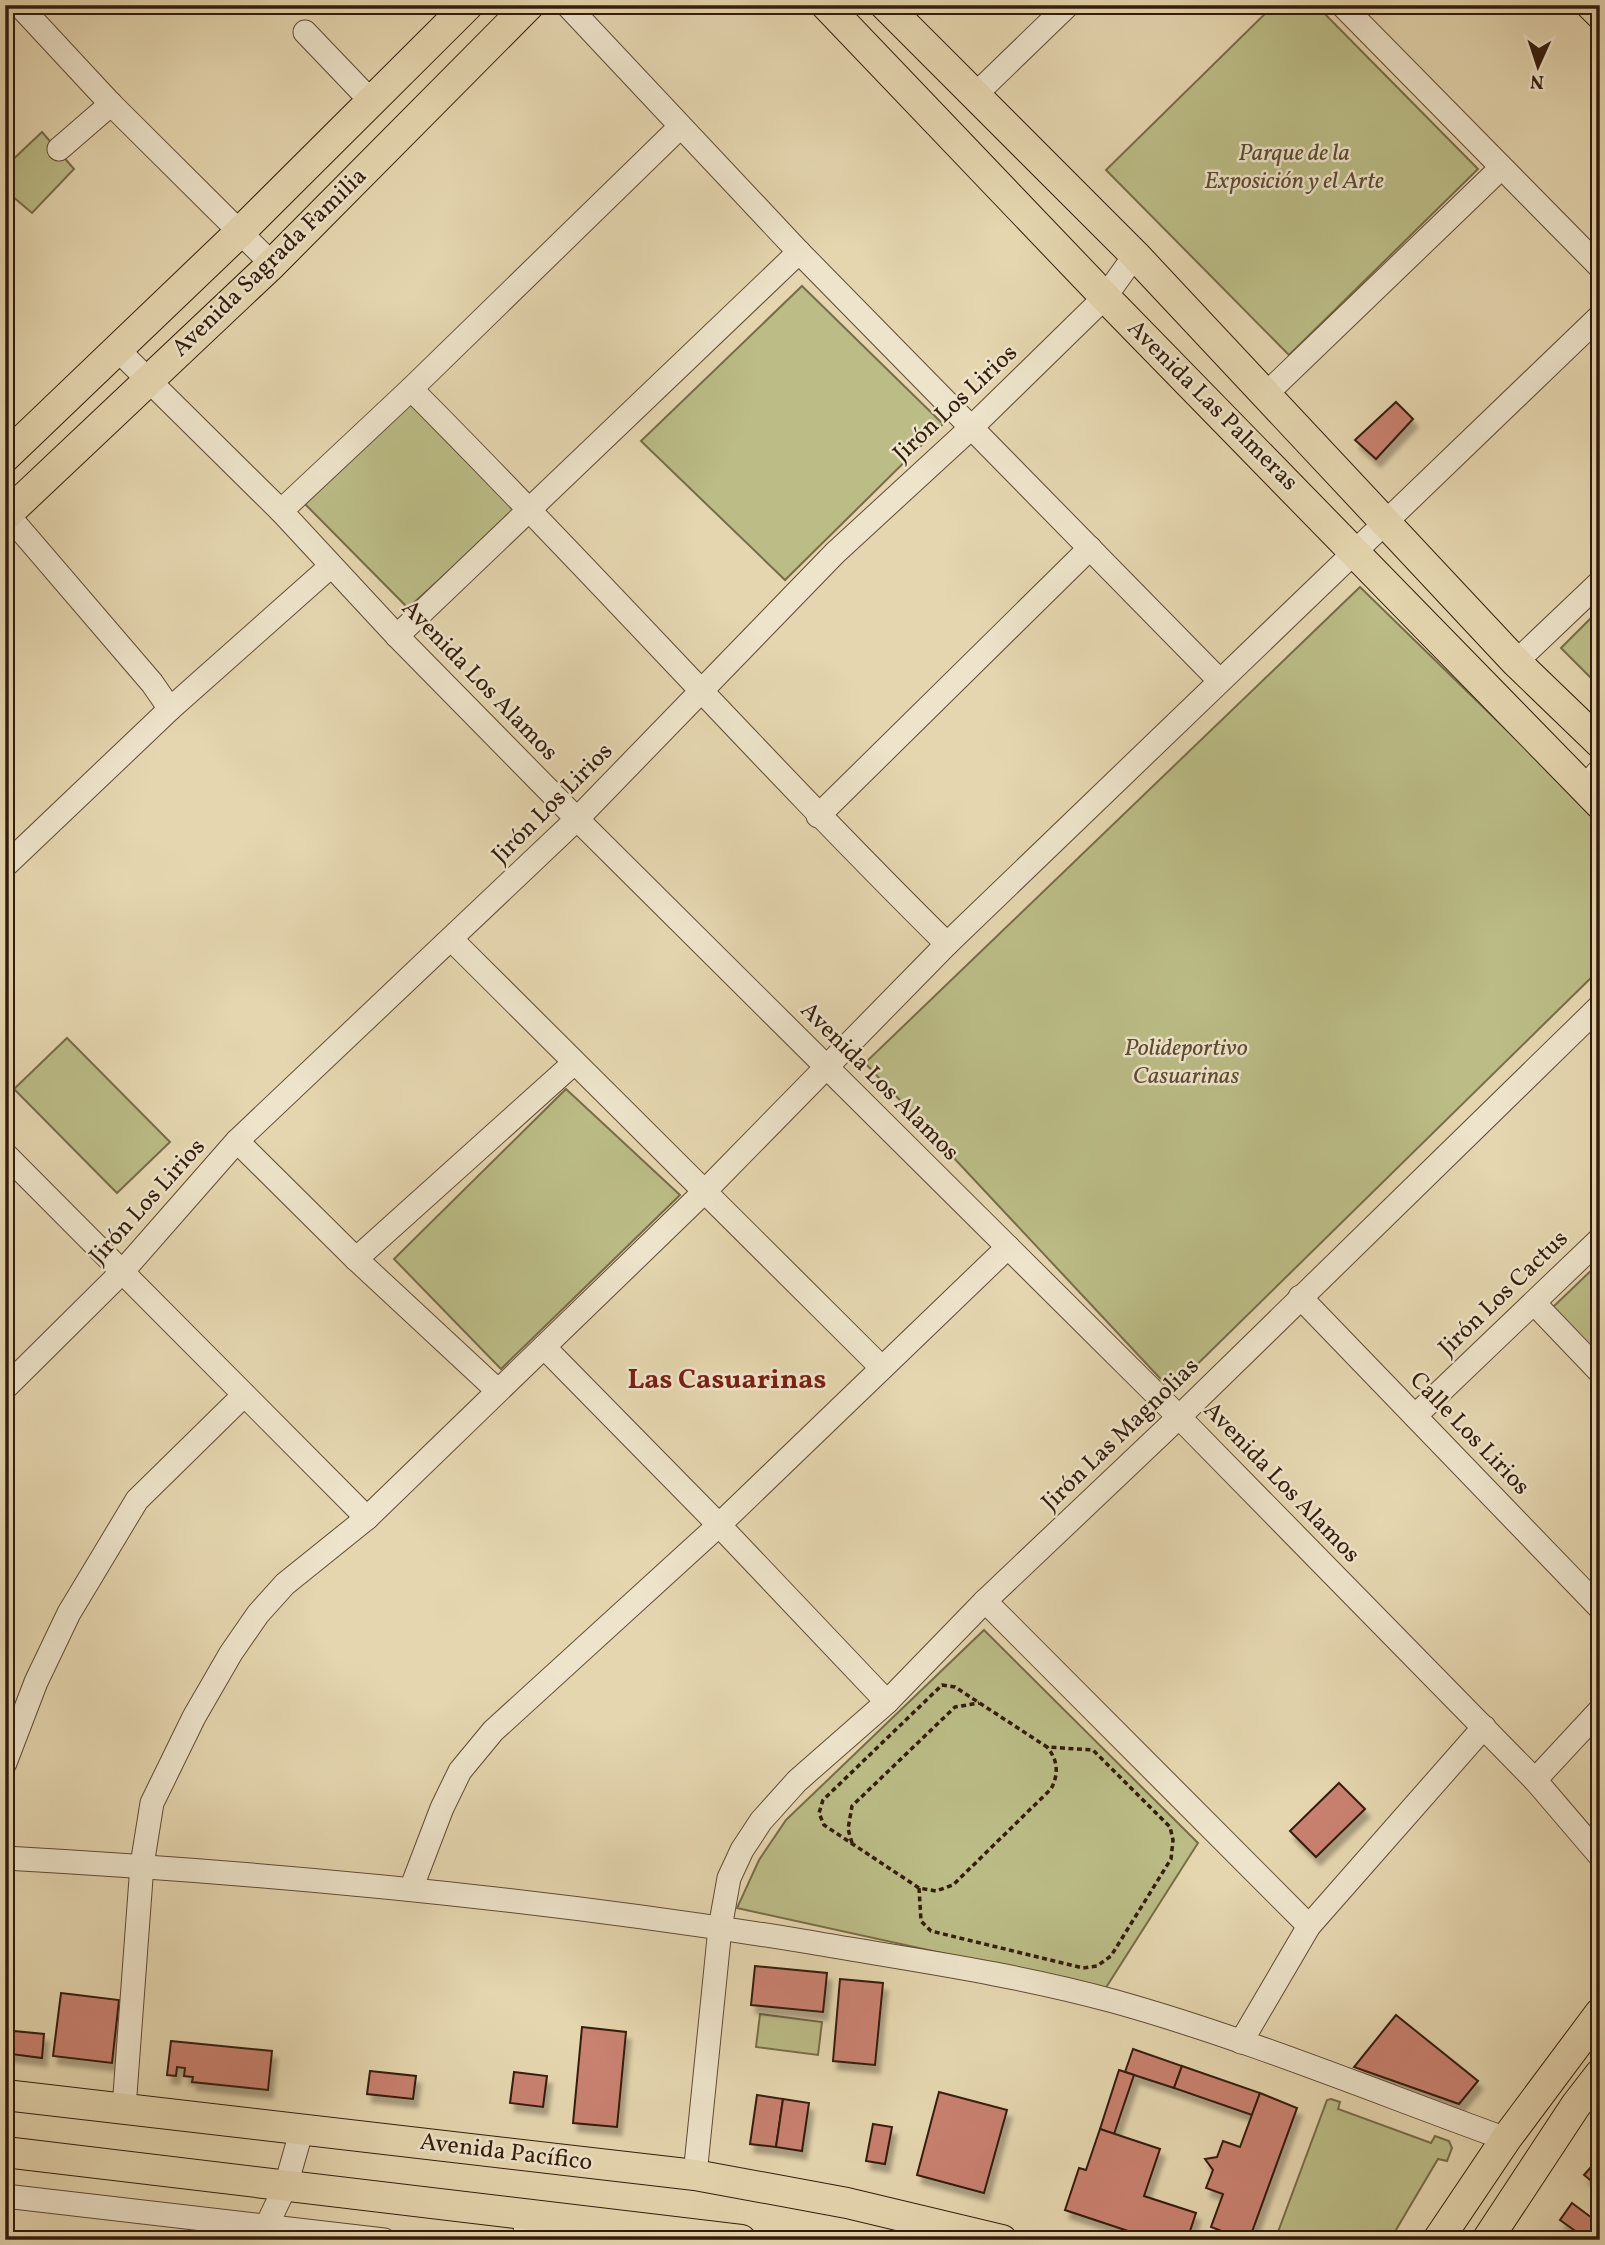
<svg xmlns="http://www.w3.org/2000/svg" width="1605" height="2245" font-family="Vollkorn,serif">
<style>
.green{fill:#bbbc86;stroke:#786c49;stroke-width:2}
.building{fill:#c9816f;stroke:#341c0c;stroke-width:2;filter:url(#shadow)}
.lines{fill:none;stroke-linecap:round;stroke-linejoin:round}
.minor-casing{stroke:#604a35;stroke-width:25}
.major-casing{stroke:#341c0c;stroke-width:32}
.path{stroke:#341c0c;stroke-width:3.5;stroke-dasharray:5 3.5;stroke-linecap:butt}
.minor{stroke:#eee4cb;stroke-width:23}
.major{stroke:#e5d6af;stroke-width:30}
.labels{text-anchor:middle;dominant-baseline:central;stroke-width:5;stroke-linejoin:round;paint-order:stroke}
.park-label{font-size:24px;font-style:italic;fill:#5c4c31;stroke:#eee4cb}
.street-label{font-size:24px;fill:#341c0c;stroke:#eee4cb}
.quarter-label{font-size:28px;font-weight:bold;fill:#7a1f14;stroke:#eee4cb}
</style>
<defs>
<filter id="shadow"><feDropShadow dx="4.5" dy="8" stdDeviation="2" flood-color="#0004"/></filter>
</defs>
<rect width="100%" height="100%" fill="#e5d6af"/>
<filter id="stains"><feTurbulence type="fractalNoise" baseFrequency=".00286" numOctaves="4"/><feColorMatrix values="0 0 0 0 .2 0 0 0 0 .09 0 0 0 0 .02 0 0 0 .5 -.17"/></filter>
<radialGradient id="worn" r=".72"><stop offset=".6" stop-color="#630" stop-opacity="0"/><stop offset="1" stop-color="#630" stop-opacity=".3"/></radialGradient>
<g class="green">
<polygon points="1274,5 1316,5 1478,169 1289,355 1106,170"/>
<polygon points="42,132 74,169 32,213 5,190 5,167"/>
<polygon points="802,286 943,424 785,580 641,441"/>
<polygon points="408,402 515,511 408,608 303,502"/>
<polygon points="1360,587 1600,821 1600,969 1171,1390 865,1063"/>
<polygon points="1600,609 1600,687 1561,648"/>
<polygon points="67,1038 170,1142 117,1193 14,1089"/>
<polygon points="566,1089 680,1195 501,1369 394,1259"/>
<polygon points="1600,1262 1600,1357 1552,1308"/>
<polygon points="984,1630 1198,1843 1105,1989 737,1908 759,1860 786,1820"/>
<polygon points="760,2014 822,2022 818,2055 756,2047"/>
<polygon points="1331,2099 1340,2102 1338,2109 1431,2143 1435,2136 1449,2141 1452,2148 1447,2161 1438,2159 1390,2240 1275,2240 1327,2100"/>
</g>
<g class="building">
<polygon points="1396,402 1413,419 1376,459 1355,440"/>
<polygon points="1339,1783 1365,1809 1316,1857 1290,1831"/>
<polygon points="755,1966 827,1973 823,2012 751,2005"/>
<polygon points="840,1979 883,1983 875,2065 833,2061"/>
<polygon points="61,1993 119,2000 112,2063 53,2056"/>
<polygon points="1396,2015 1478,2081 1459,2104 1354,2067"/>
<polygon points="582,2027 626,2032 617,2127 573,2123"/>
<polygon points="5,2030 14,2031 11,2054 5,2053"/>
<polygon points="14,2031 44,2034 42,2058 11,2054"/>
<polygon points="171,2041 272,2051 268,2090 192,2082 193,2077 184,2076 185,2068 177,2067 176,2076 167,2075"/>
<polygon points="1133,2049 1182,2066 1174,2088 1125,2072"/>
<polygon points="1182,2066 1260,2093 1252,2115 1174,2088"/>
<polygon points="1119,2070 1134,2075 1114,2134 1100,2129"/>
<polygon points="370,2071 416,2076 413,2099 367,2094"/>
<polygon points="514,2072 547,2076 543,2107 510,2103"/>
<polygon points="939,2092 1007,2110 984,2193 917,2175"/>
<polygon points="1260,2093 1297,2108 1249,2240 1245,2240 1211,2227 1223,2194 1206,2188 1213,2170 1205,2159 1217,2157 1223,2141 1240,2147"/>
<polygon points="757,2095 783,2099 776,2147 750,2144"/>
<polygon points="783,2099 809,2103 802,2151 776,2147"/>
<polygon points="873,2124 892,2127 885,2164 866,2161"/>
<polygon points="1100,2129 1160,2149 1144,2196 1196,2213 1187,2240 1155,2240 1065,2210 1079,2168 1086,2170"/>
<polygon points="1600,2157 1600,2188 1584,2175"/>
<polygon points="1572,2203 1600,2224 1598,2240 1588,2240 1560,2220"/>
</g>
<g class="lines">
<defs>
<g id="minor">
<polyline points="19,5 111,104 272,264"/>
<polyline points="567,5 799,252 1219,680"/>
<polyline points="1342,5 1600,267"/>
<polyline points="305,32 370,100"/>
<polyline points="974,96 1068,5"/>
<polyline points="59,149 111,104"/>
<polyline points="118,350 281,511 397,636 577,819 1179,1417 1535,1780 1600,1856"/>
<path d="M 411,389 C 593,571 764,763 947,944"/>
<polyline points="1264,396 1501,168"/>
<polyline points="281,511 411,389 680,127"/>
<polyline points="397,636 799,252"/>
<polyline points="1516,662 1600,582"/>
<polyline points="170,709 331,566"/>
<polyline points="1584,788 1600,770"/>
<polyline points="818,816 1090,548"/>
<polyline points="5,866 170,709 152,683 7,514"/>
<polyline points="452,940 882,1368"/>
<polyline points="237,1141 356,1259 497,1390"/>
<polyline points="5,1154 367,1518"/>
<polyline points="356,1259 574,1063"/>
<polyline points="1300,1297 1600,1608"/>
<polyline points="1534,1303 1600,1372"/>
<polyline points="544,1347 719,1525 887,1702"/>
<polyline points="5,1388 122,1272 237,1141 577,819 835,553 972,427 1105,297 1135,255"/>
<polyline points="1415,1416 1600,1239"/>
<polyline points="985,1601 1309,1926"/>
<polyline points="5,1763 36,1682 69,1613 137,1500 244,1395"/>
<polyline points="1535,1780 1600,1710"/>
<path d="M 5,1858 C 272,1873 539,1898 803,1941 C 906,1959 1011,1973 1113,2001 C 1246,2038 1376,2092 1506,2139"/>
<polyline points="411,1889 442,1808 460,1771 493,1731 719,1525 1008,1247"/>
<polyline points="1241,2042 1309,1926 1484,1727"/>
<polyline points="124,2108 142,1865 152,1803 194,1717 231,1653 258,1614 285,1584 367,1518 703,1193 947,944 1600,316"/>
<polyline points="695,2175 720,1928 729,1878 742,1850 761,1821 797,1781 887,1702 985,1601 1179,1417 1600,1006"/>
<polyline points="5,2196 384,2240"/>
<polyline points="265,2240 266,2227 286,2185 302,2129"/>
<polyline points="525,2240 526,2214"/>
</g>
<g id="major">
<polyline points="826,5 1105,297 1600,804"/>
<polyline points="885,5 1135,255 1516,662 1600,743"/>
<polyline points="1591,5 1600,14"/>
<polyline points="5,457 240,232 468,5"/>
<polyline points="5,516 272,264 529,5"/>
<polyline points="5,2095 695,2175 847,2203 1002,2240"/>
<polyline points="5,2152 741,2240"/>
<polyline points="1438,2240 1506,2139 1600,2013"/>
<polyline points="1487,2240 1576,2105 1600,2074"/>
</g>
</defs>
<use href="#minor" class="minor-casing"/>
<use href="#major" class="major-casing"/>
<g class="path">
<polyline points="852,1843 848,1829 852,1806 955,1707 979,1703"/>
<path d="M 919,1888 L 921,1921 L 931,1931 L 1083,1968 L 1097,1966 L 1111,1956 L 1171,1859 L 1173,1840 L 1170,1827 L 1093,1750 L 1047,1747 L 955,1687 L 942,1685 L 823,1800 L 819,1813 L 824,1825 L 919,1888 L 936,1891 L 953,1885 L 1051,1789 C 1059,1774 1058,1760 1047,1747"/>
</g>
<use href="#minor" class="minor"/>
<use href="#major" class="major"/>
</g>
<g class="labels">
<g class="park-label">
<text x="1294" y="154">Parque de la<tspan x="1294" dy="28">Exposición y el Arte</tspan></text>
<text x="1186" y="1049">Polideportivo<tspan x="1186" dy="28">Casuarinas</tspan></text>
</g>
<g class="street-label">
<text transform="translate(270 263) rotate(-44)">Avenida Sagrada Familia</text>
<text transform="translate(956 404) rotate(-43)">Jirón Los Lirios</text>
<text transform="translate(1212 406) rotate(45)">Avenida Las Palmeras</text>
<text transform="translate(479 681) rotate(46)">Avenida Los Alamos</text>
<text transform="translate(553 804) rotate(-45)">Jirón Los Lirios</text>
<text transform="translate(879 1082) rotate(45)">Avenida Los Alamos</text>
<text transform="translate(148 1202) rotate(-48)">Jirón Los Lirios</text>
<text transform="translate(1504 1294) rotate(-44)">Jirón Los Cactus</text>
<text transform="translate(1469 1434) rotate(46)">Calle Los Lirios</text>
<text transform="translate(1121 1435) rotate(-44)">Jirón Las Magnolias</text>
<text transform="translate(1281 1483) rotate(46)">Avenida Los Alamos</text>
<text transform="translate(506 2153) rotate(7)">Avenida Pacífico</text>
</g>
<g class="quarter-label">
<text x="727" y="1380">Las Casuarinas</text>
</g>
</g>
<rect width="1605" height="2245" fill="none" stroke="#e5d6af" stroke-width="28"/>
<rect x="7" y="7" width="1591" height="2231" fill="none" stroke="#341c0c" stroke-width="3.5"/>
<rect x="14" y="14" width="1577" height="2217" fill="none" stroke="#341c0c" stroke-width="2"/>
<g transform="translate(1538 66) rotate(183)" stroke="#eee4cb" stroke-width="5" paint-order="stroke">
<path d="M0-5L12 26L0 18L-12 26Z" fill="#341c0c"/>
<text y="-10" font-size="19" font-weight="bold" text-anchor="middle" fill="#341c0c">N</text>
</g>
<rect width="100%" height="100%" filter="url(#stains)"/>
<rect width="100%" height="100%" fill="url(#worn)"/>
</svg>
